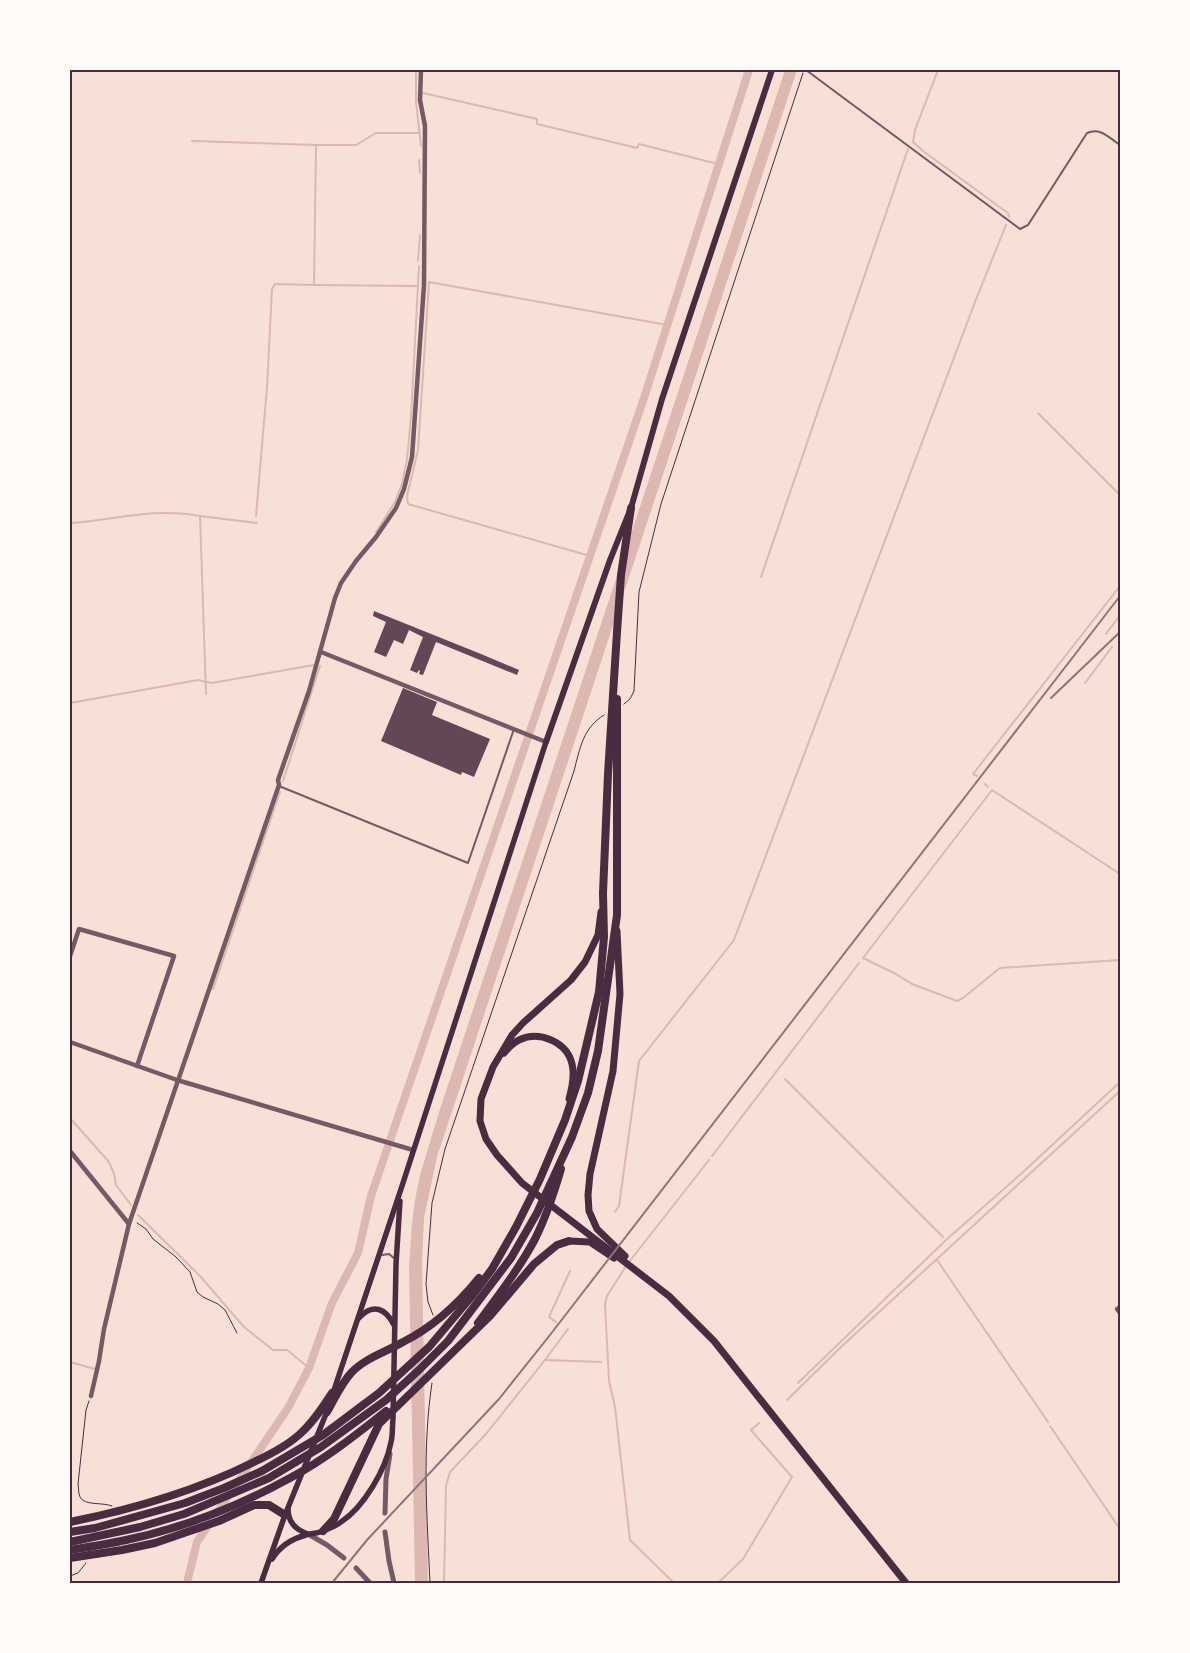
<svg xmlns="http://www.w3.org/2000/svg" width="1190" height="1653" font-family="Cabin,sans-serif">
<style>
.water{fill:#dcb8b0}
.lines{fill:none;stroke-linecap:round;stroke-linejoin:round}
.stream{stroke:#dcb8b0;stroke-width:2}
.canal{stroke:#dcb8b0;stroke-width:8}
.building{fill:#644757}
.path{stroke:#4a2c40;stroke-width:1}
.service{stroke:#755966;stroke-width:2}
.minor{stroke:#755966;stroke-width:4.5}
.tertiary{stroke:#755966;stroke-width:5}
.secondary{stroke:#4a2c40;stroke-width:5.5}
.primary{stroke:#4a2c40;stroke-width:6}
.trunk{stroke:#4a2c40;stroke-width:7}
.motorway{stroke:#4a2c40;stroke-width:8}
.rail{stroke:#8f747c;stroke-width:2}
.neatline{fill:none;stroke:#4a2c40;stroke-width:2}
</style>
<rect width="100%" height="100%" fill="#f7e1d7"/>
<polygon class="water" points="785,70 797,70 437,1157 424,1218 422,1263 428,1583 415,1583 409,1267 412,1223 415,1200 420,1175 440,1109"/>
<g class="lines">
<g class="stream">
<polyline points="416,70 416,102 421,146"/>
<polyline points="938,70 915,130 913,142 923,151 1001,208 1008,213 1009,217"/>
<polyline points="423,93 537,119 537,124 637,148 639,144 718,164"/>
<polyline points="192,141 316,145"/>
<polyline points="419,160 420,173"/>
<polyline points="418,261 420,235"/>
<polyline points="314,285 418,286"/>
<polyline points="1038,413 1120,495"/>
<polyline points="256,516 267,387 272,289 275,284 314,285 316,145 356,145 376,133 420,133"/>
<path d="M 70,523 C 114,520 156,507 200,516"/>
<polyline points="376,532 395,502 402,484 407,460 411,417 419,266"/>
<polyline points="590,556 408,504 407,496 418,450 429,282 667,325"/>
<polyline points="761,577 908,149"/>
<polyline points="1106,634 1120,615"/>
<polyline points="1085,683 1112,647"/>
<polyline points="206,694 200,516 257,523"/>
<polyline points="70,703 198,680 212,683 314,665"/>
<polyline points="977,776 973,774 1120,586"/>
<polyline points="283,781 320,666"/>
<polyline points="985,784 988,787"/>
<polyline points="1120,874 992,790 863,958 896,974 912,984 957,1001 963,998 1000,968 1120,960"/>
<polyline points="213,989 280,792"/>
<polyline points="785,1079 943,1237"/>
<polyline points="70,1118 109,1162 114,1174 116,1185 131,1205"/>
<polyline points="712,1156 859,963"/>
<polyline points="615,1212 619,1206 639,1061 734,940 975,302 1006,225"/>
<polyline points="138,1215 200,1276 244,1327 273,1350 287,1350 309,1368"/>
<polyline points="937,1260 1048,1422"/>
<polyline points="629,1262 709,1160"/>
<polyline points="626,1266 607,1296 605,1304 609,1381 615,1407 630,1540 674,1583"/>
<polyline points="556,1322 549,1317 570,1271"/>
<polyline points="545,1360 601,1362"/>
<polyline points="70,1362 95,1369"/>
<polyline points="798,1383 946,1240 1022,1173 1120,1082"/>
<polyline points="787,1400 841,1347 1120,1091"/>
<polyline points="1050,1426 1120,1529"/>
<polyline points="444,1583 446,1486 450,1472 486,1434 545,1360 568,1329"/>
<polyline points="718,1583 743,1559 792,1477 751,1430 759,1423"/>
</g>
<polyline class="canal" points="187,1583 197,1542 288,1408 309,1368 332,1303 358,1253 371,1196 644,398 749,70"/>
</g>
<g class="building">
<polygon points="374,611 481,654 519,670 517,675 436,642 423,675 419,674 420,671 419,670 417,673 410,670 423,637 409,630 403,644 394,640 386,657 374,652 386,622 373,616"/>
<polygon points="403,688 437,702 432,715 490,739 474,777 462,772 461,775 381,741"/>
</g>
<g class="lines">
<g class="path">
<polyline points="624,704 630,699 634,691 639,592 661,504 803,73"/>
<polyline points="137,1223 146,1229 153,1239 176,1257 190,1272 197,1292 203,1297 218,1304 225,1310 237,1333"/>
<path d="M 433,1315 L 428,1302 L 426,1284 L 432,1203 L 445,1149 L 574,771 C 580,748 583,728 604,715"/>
<path d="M 89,1401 L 86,1410 L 78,1484 C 79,1488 78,1493 80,1497 C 84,1506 103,1502 112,1506"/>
<polyline points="70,1576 78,1573 86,1563"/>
<path d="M 430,1583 C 427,1517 422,1449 432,1383"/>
</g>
<g class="service">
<path d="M 806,70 L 1020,229 L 1028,225 L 1087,133 C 1101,127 1109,138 1120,145"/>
<polyline points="279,786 468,863 514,729"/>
<polyline points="382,1255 389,1254 395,1259"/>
</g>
<g class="minor">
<polyline points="321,652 546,742"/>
<polyline points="70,956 79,929 174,956 137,1066"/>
<polyline points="70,1042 177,1080 413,1150"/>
<polyline points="70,1151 129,1224"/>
<polyline points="1120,1307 1117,1309 1120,1313"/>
<polyline points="91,1396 99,1361 104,1329 129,1224 279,785 278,780 309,691 335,598 341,583 356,561 376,537 396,508 404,489 412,457 424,285 425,126 420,100 421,70"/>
</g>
<g class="tertiary">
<polyline points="385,1513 386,1479 390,1454"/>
<polyline points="385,1532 389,1561 394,1583"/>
<polyline points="308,1534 327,1545 344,1558"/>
<polyline points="356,1568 370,1583"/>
</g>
<g class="secondary">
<path d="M 359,1318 C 373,1302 386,1309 394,1325"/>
<polyline points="332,1396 402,1186 546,742"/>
<path d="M 288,1509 C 288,1522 296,1530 308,1534"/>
<path d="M 272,1559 C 280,1546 291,1539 306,1535 C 311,1533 315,1534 320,1532 C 328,1529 335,1527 341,1522 C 364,1507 386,1469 391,1442 C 393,1435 392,1427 393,1419 L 396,1264 L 400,1201"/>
<polyline points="261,1583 285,1515 328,1409"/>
</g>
<polyline class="primary" points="546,742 610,560 631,508 662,399 772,70"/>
<g class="trunk">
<polyline points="601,912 598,935 585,962 571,980 523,1023 512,1035 493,1067 481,1099 480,1121 486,1139 497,1155 522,1183 669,1296 714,1341 906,1583"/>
<polyline points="617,931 620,994 613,1071 590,1174 588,1195 589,1211 597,1229 625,1256"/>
<path d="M 504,1053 C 508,1048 513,1043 519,1040 C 539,1030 567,1042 572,1064 C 575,1075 572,1088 569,1099"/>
<polyline points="569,1241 590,1242 614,1258"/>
</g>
<g class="motorway">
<path d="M 478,1323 C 498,1296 519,1269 535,1239 C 546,1217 554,1193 561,1169"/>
<path d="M 327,1412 C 334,1400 341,1384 351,1373 C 365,1358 386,1352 403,1342 C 433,1327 458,1304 479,1278"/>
<path d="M 70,1522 C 134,1509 196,1491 254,1462 C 269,1455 290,1444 302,1432 C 314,1421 323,1407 332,1393"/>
<polyline points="323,1531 334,1519 379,1424 490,1316 534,1264 557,1245 569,1241"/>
<polyline points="70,1532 95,1528 185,1503 224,1488 262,1471 323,1435 379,1393 429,1347 472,1296 492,1269 516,1227 540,1179 565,1120 578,1081 599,992 604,937 603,893 608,774 617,632 621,575 631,508"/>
<polyline points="70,1542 140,1527 184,1514 269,1478 321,1447 386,1400 419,1370 448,1341 511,1258 537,1213 572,1137 588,1093 598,1051 617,915 617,699"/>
<path d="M 70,1550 C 89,1547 108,1544 126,1540 C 183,1528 239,1506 290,1478 C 324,1460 356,1435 386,1411"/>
<polyline points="70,1558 122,1550 155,1543 219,1521 254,1505 269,1505 285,1515"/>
</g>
<g class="rail">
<polyline points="1051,698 1120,632"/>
<polyline points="332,1583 367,1540 499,1399 550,1335 1120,596"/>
</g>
</g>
<rect width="1190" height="1653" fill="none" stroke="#fffaf5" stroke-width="142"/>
<rect x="71" y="71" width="1048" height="1511" class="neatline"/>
</svg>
